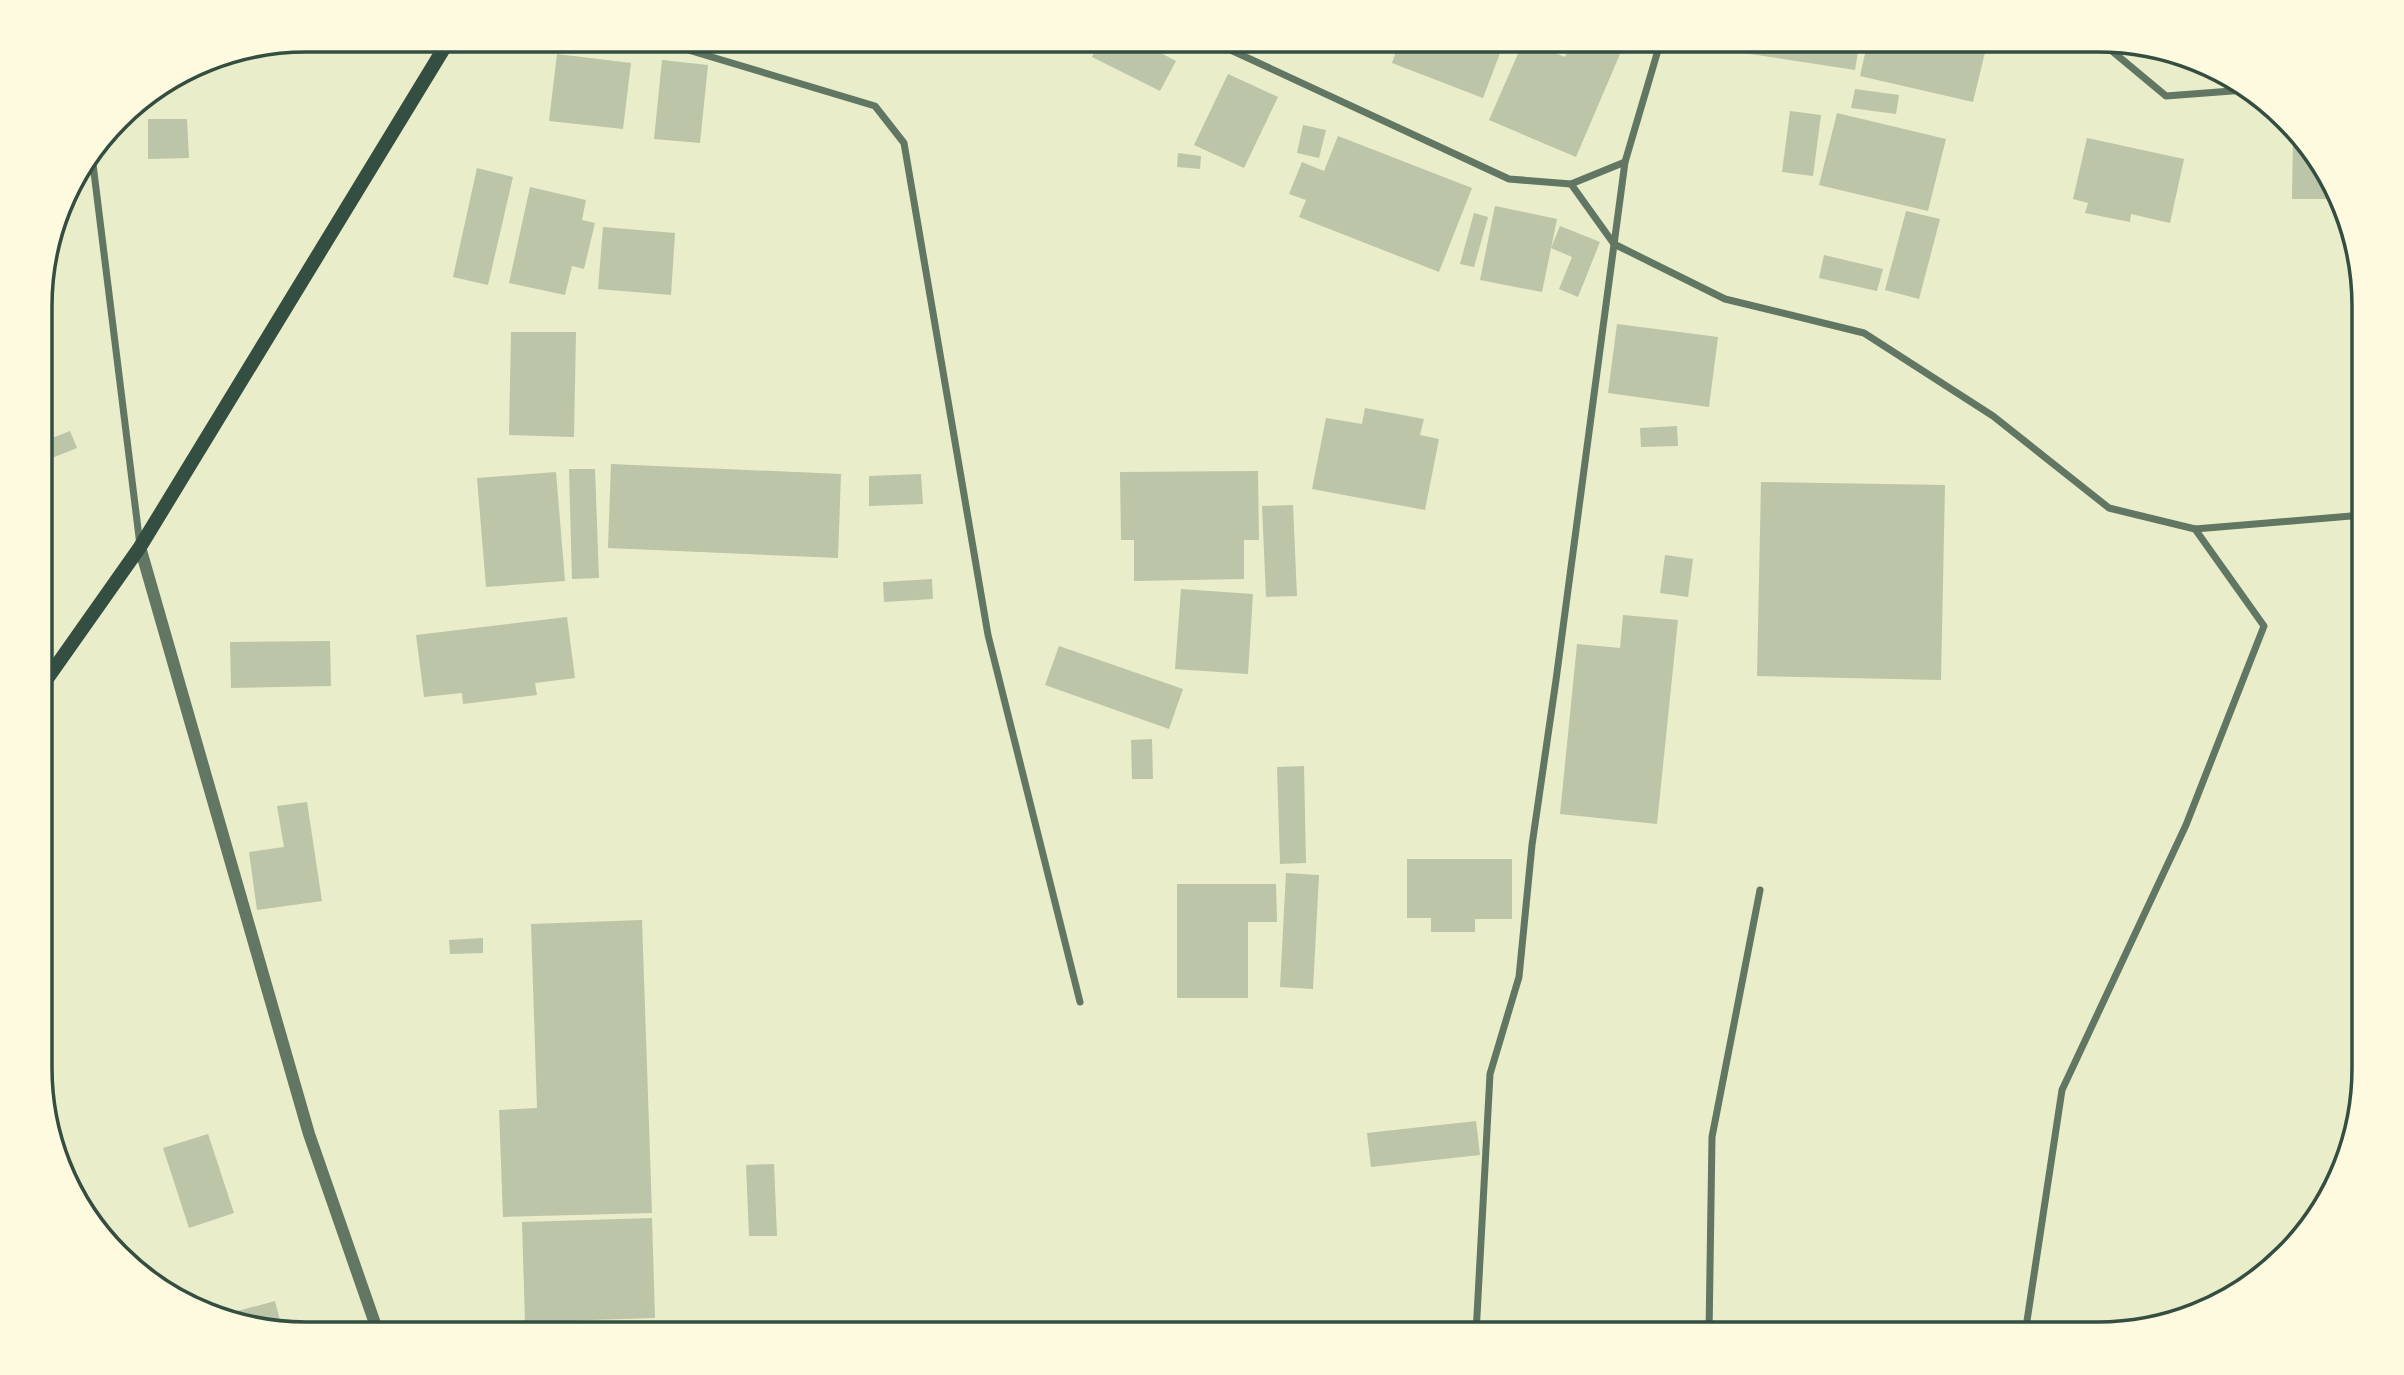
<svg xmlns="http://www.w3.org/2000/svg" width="2404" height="1375" font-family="Poppins,sans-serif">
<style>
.building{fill:#bcc5a7}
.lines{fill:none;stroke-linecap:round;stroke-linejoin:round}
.minor{stroke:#617663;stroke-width:7}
.tertiary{stroke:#617663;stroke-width:12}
.secondary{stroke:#344e41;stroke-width:14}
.rim{fill:none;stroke:#344e41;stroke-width:3.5}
</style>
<rect width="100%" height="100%" fill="#e9edc9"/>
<g class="building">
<polygon points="1100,40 1136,40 1176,61 1160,91 1092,57"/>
<polygon points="1348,40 1380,40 1374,53"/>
<polygon points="1400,40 1505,40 1483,98 1392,63"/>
<polygon points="1524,40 1565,57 1573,40 1608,40 1623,47 1576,157 1489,120"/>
<polygon points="1686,40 1860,40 1855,70 1685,44"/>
<polygon points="1868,40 1988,40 1973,102 1860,76"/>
<polygon points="557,54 631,63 623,129 549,121"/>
<polygon points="662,60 708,65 700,143 654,139"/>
<polygon points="1228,74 1278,97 1244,168 1194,145"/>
<polygon points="1855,89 1899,95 1896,114 1851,108"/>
<polygon points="1790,111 1821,115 1813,176 1782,172"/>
<polygon points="1837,113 1946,139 1928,211 1819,185"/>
<polygon points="148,119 187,119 189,158 148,159"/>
<polygon points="1303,125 1326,130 1319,158 1297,153"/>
<polygon points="2293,134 2319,159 2337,199 2292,199"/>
<polygon points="1338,136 1472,188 1439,272 1299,217 1306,200 1289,194 1302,162 1324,171"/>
<polygon points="2087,138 2184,159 2170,223 2131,214 2130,222 2085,213 2088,203 2073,199"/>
<polygon points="1178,153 1201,156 1200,169 1177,167"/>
<polygon points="477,168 513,177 488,285 453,277"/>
<polygon points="530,187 586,200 582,220 595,223 584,269 572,266 565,295 509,283"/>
<polygon points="1495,206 1557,219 1542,292 1480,280"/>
<polygon points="1906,211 1940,219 1919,299 1885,290"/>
<polygon points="1474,213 1488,217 1474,267 1460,264"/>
<polygon points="1560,226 1600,242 1578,297 1559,289 1572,257 1551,248"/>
<polygon points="603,227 675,233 671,295 598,289"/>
<polygon points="1824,255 1883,269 1877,291 1819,278"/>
<polygon points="1617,324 1718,337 1709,407 1608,393"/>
<polygon points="511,332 576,332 574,437 509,435"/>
<polygon points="1365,408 1424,419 1420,435 1439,439 1425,510 1312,489 1326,418 1362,424"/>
<polygon points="1677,426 1678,446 1641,447 1640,428"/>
<polygon points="70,431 77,448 42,462 42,442"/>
<polygon points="611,464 841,474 838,558 608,548"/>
<polygon points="569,469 595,469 599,578 572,579"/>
<polygon points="1258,471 1259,540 1244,540 1244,579 1134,581 1134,540 1121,540 1120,472"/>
<polygon points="556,472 565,581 486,587 477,478"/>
<polygon points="921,474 923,504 869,506 869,476"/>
<polygon points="1761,482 1945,485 1941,680 1757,676"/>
<polygon points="1293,505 1297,596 1266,597 1262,506"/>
<polygon points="1665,555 1693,559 1688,597 1660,593"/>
<polygon points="932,579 933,599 884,602 883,582"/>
<polygon points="1181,589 1253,594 1248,674 1175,669"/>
<polygon points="1623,615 1678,620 1657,824 1560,814 1577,644 1620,648"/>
<polygon points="567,617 575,678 535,683 537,695 463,704 462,693 424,697 416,635"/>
<polygon points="330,641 331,686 231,688 230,642"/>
<polygon points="1059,646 1183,689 1169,729 1045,685"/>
<polygon points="1152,739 1153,779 1132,779 1131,740"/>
<polygon points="1304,766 1306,863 1280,864 1277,767"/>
<polygon points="307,802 322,901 257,910 249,852 284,847 277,806"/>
<polygon points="1407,859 1512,859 1512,919 1475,919 1475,932 1431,932 1431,918 1407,918"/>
<polygon points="1286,873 1319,875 1313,989 1280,987"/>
<polygon points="1177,884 1276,884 1277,922 1248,922 1248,998 1177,998"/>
<polygon points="642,920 652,1213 503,1217 499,1110 537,1108 531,924"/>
<polygon points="483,938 483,953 450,954 449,940"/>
<polygon points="1476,1121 1480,1155 1371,1167 1367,1133"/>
<polygon points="208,1134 234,1213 189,1228 163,1148"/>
<polygon points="774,1164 777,1236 749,1236 746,1165"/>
<polygon points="652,1218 655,1318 525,1322 522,1222"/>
<polygon points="275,1301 283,1332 238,1326 219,1318 219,1316"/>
</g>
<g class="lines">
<g class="minor">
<polyline points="655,40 875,106 904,143 988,635 1080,1002"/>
<polyline points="1209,40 1509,179 1571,184 1625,162 1661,40"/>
<polyline points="2100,41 2166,96 2245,90"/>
<polyline points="92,156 140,545"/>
<polyline points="1571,184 1614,244 1725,299 1864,333 1993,416 2109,508 2195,529 2363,515"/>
<polyline points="1476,1334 1490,1074 1519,977 1532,845 1556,680 1625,162"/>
<polyline points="1709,1334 1712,1137 1760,890"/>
<polyline points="2025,1334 2062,1090 2186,825 2264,626 2195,529"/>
</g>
<polyline class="tertiary" points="140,547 309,1134 379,1335"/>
<polyline class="secondary" points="42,686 140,547 449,40"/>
</g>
<path d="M0 0H2404V1375H0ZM306 52H2098A254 254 0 0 1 2352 306V1068A254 254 0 0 1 2098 1322H306A254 254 0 0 1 52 1068V306A254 254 0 0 1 306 52Z" fill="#fefae0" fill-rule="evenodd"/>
<path class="rim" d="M306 52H2098A254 254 0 0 1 2352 306V1068A254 254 0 0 1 2098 1322H306A254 254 0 0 1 52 1068V306A254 254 0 0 1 306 52Z"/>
</svg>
